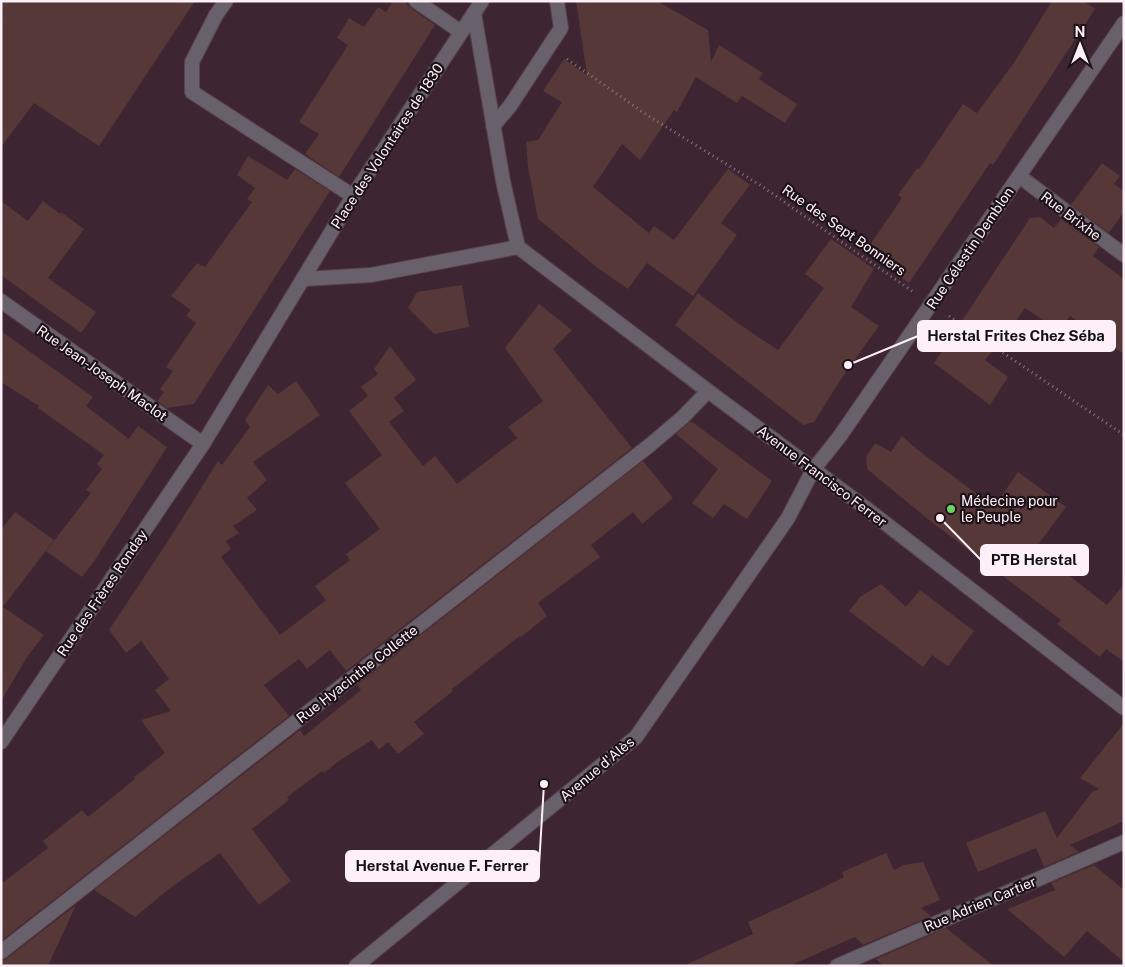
<svg xmlns="http://www.w3.org/2000/svg" width="1125" height="967" font-family="'Public Sans',sans-serif">
<style>
.building{fill:#553837}
.lines{fill:none;stroke-linecap:round;stroke-linejoin:round}
.service-casing{stroke:#58414d;stroke-width:16}
.minor-casing{stroke:#58414d;stroke-width:16}
.tertiary-casing{stroke:#58414d;stroke-width:16}
.path{stroke:#8b7780;stroke-width:3;stroke-dasharray:1 4;stroke-linecap:butt}
.service{stroke:#68606a;stroke-width:14}
.minor{stroke:#68606a;stroke-width:14}
.tertiary{stroke:#68606a;stroke-width:14}
.poi-dot{fill:#6ad364;stroke:#1d1217;stroke-width:2}
.labels{text-anchor:middle;dominant-baseline:central;stroke-width:4.5;stroke-linejoin:round;paint-order:stroke}
.street-label{font-size:14px;fill:#fef0f6;stroke:#1d1217}
.poi-label{font-size:14px;fill:#fef0f6;stroke:#1d1217;text-anchor:start}
.leader{fill:none;stroke:#fef0f6;stroke-width:2}
.callout-dot{fill:#fef0f6;stroke:#1d1217;stroke-width:2}
.callout{fill:#fef0f6;stroke:#fef0f6;stroke-width:2}
.callout-label{font-size:15px;text-anchor:middle;font-weight:bold;fill:#111}
</style>
<rect width="100%" height="100%" fill="#3d2531"/>
<g class="building">
<polygon points="1,1 195,1 99,146 34,103 1,147"/>
<polygon points="393,1 404,1 411,8 435,25 339,177 305,154 319,134 299,122 348,45 337,38 349,18 364,27 378,7 386,12"/>
<polygon points="576,1 657,1 708,30 711,62 719,45 763,73 759,79 797,104 785,123 742,96 737,103 696,77 677,112 674,110 640,160 622,144 593,187 649,233 654,226 674,240 728,169 750,185 721,223 737,235 693,296 647,263 628,289 599,269 538,219 528,167 526,142 538,140 562,102 543,91 564,59 587,75"/>
<polygon points="1052,1 1083,1 1095,9 993,165 990,163 909,283 865,252 902,198 898,195 917,168 919,169 963,104 977,113 1013,64"/>
<polygon points="248,156 287,180 295,169 330,191 194,404 167,408 157,401 164,392 160,389 173,371 166,367 196,323 186,316 191,310 171,296 197,263 205,267 252,202 247,199 255,188 237,175"/>
<polygon points="1102,163 1120,176 1114,184 1124,191 1124,212 1109,233 1071,205"/>
<polygon points="1,201 28,221 43,201 60,214 61,212 84,229 48,278 96,312 81,333 1,275"/>
<polygon points="1040,217 1054,228 1061,219 1099,247 1093,256 1124,279 1124,354 1070,316 1059,331 1025,308 1012,327 985,360 1008,377 990,405 934,363 1030,218"/>
<polygon points="831,239 874,269 851,307 879,326 845,373 814,422 803,425 675,325 698,293 739,324 778,350 824,288 805,274"/>
<polygon points="462,285 469,327 434,334 408,308 417,292"/>
<polygon points="539,304 572,330 553,349 632,448 346,671 330,650 307,669 299,659 264,685 289,716 1,941 1,884 48,848 43,841 82,810 88,817 135,779 134,777 165,753 141,720 171,711 155,690 169,679 141,641 126,653 109,630 168,541 218,461 222,465 250,427 245,420 268,385 278,394 296,381 320,415 253,462 267,480 247,498 257,510 233,526 239,533 226,541 231,549 221,557 280,635 326,600 315,586 350,560 346,554 380,529 345,483 382,455 349,411 368,396 361,387 378,374 374,369 390,346 416,380 394,398 404,411 389,422 423,466 435,456 457,484 517,438 508,427 543,401 505,348"/>
<polygon points="1,331 93,397 86,406 129,439 138,426 167,447 95,560 82,577 46,551 91,493 86,490 102,469 97,464 104,455 38,408 39,406 1,382"/>
<polygon points="691,421 772,481 747,519 724,504 713,518 692,503 718,469 676,434"/>
<polygon points="902,436 918,450 977,494 978,492 995,505 1018,472 1066,507 1035,549 1107,605 1124,584 1124,662 1106,649 1100,657 1057,624 1061,620 929,520 867,469 866,457 875,443 891,452"/>
<polygon points="643,461 673,498 642,524 633,512 591,545 600,557 538,603 547,616 521,637 520,636 452,689 453,691 414,722 424,734 398,754 388,742 379,750 372,740 339,761 324,773 322,771 287,797 289,800 252,829 291,881 259,905 220,853 169,889 135,917 94,890 300,730 304,736 361,690 357,685"/>
<polygon points="15,512 54,540 3,607 44,635 27,657 1,701 1,530"/>
<polygon points="881,584 906,607 920,590 974,631 948,666 932,655 923,667 849,611 860,597"/>
<polygon points="1124,723 1124,821 1070,845 1079,852 1044,867 1036,848 978,872 966,843 1045,811 1057,838 1092,792 1099,789 1080,778"/>
<polygon points="886,853 894,870 903,865 923,862 940,900 921,908 931,916 863,945 855,937 789,966 683,966 753,934 748,922 818,890 844,877 842,872"/>
<polygon points="1094,865 1124,890 1124,962 1087,931 1064,957 1007,909 1055,890 1051,883"/>
<polygon points="76,905 48,966 1,966 1,961 6,959"/>
<polygon points="946,928 994,966 883,966 876,959"/>
</g>
<g class="lines">
<defs>
<g id="service">
<polyline points="226,1 216,15 192,62 192,92 353,196"/>
<polyline points="416,1 461,32"/>
</g>
<g id="minor">
<polyline points="474,13 503,181 518,247"/>
<polyline points="493,126 510,106 561,28 557,1"/>
<polyline points="1019,176 1124,255"/>
<polyline points="518,247 708,391 863,506 1124,708"/>
<polyline points="304,279 371,275 518,247"/>
<polyline points="1,301 203,444"/>
<polyline points="1,742 203,444 353,196 482,1"/>
<polyline points="1,952 650,445 683,417 708,391"/>
<polyline points="837,966 1124,842"/>
</g>
<polyline id="tertiary" points="356,966 636,737 788,518 813,470 840,436 931,304 1124,23"/>
</defs>
<use href="#service" class="service-casing"/>
<use href="#minor" class="minor-casing"/>
<use href="#tertiary" class="tertiary-casing"/>
<g class="path">
<polyline points="567,59 647,115 760,185 915,293"/>
<polyline points="949,316 1124,435"/>
</g>
<use href="#service" class="service"/>
<use href="#minor" class="minor"/>
<use href="#tertiary" class="tertiary"/>
</g>
<circle class="poi-dot" cx="951" cy="509" r="5"/>
<g class="labels">
<g class="street-label">
<text transform="translate(387 146) rotate(-57)">Place des Volontaires de 1830</text>
<text transform="translate(1071 216) rotate(37)">Rue Brixhe</text>
<text transform="translate(844 230) rotate(35)">Rue des Sept Bonniers</text>
<text transform="translate(970 248) rotate(-56)">Rue Célestin Demblon</text>
<text transform="translate(102 373) rotate(35)">Rue Jean-Joseph Maclot</text>
<text transform="translate(822 476) rotate(37)">Avenue Francisco Ferrer</text>
<text transform="translate(102 593) rotate(-56)">Rue des Frères Ronday</text>
<text transform="translate(357 674) rotate(-38)">Rue Hyacinthe Collette</text>
<text transform="translate(597 769) rotate(-40)">Avenue d'Alès</text>
<text transform="translate(980 904) rotate(-23)">Rue Adrien Cartier</text>
</g>
<g class="poi-label">
<text x="961" y="501">Médecine pour<tspan x="961" dy="16">le Peuple</tspan></text>
</g>
</g>
<path class="leader" d="M848 365L918 336M940 518L981 560M544 784L539 866"/>
<g class="callout-dot">
<circle cx="848" cy="365" r="5"/>
<circle cx="940" cy="518" r="5"/>
<circle cx="544" cy="784" r="5"/>
</g>
<g class="callout">
<rect x="918" y="321" width="197" height="30" rx="5"/>
<rect x="981" y="545" width="107" height="30" rx="5"/>
<rect x="346" y="851" width="193" height="30" rx="5"/>
</g>
<g class="callout-label">
<text x="1016" y="341">Herstal Frites Chez Séba</text>
<text x="1034" y="565">PTB Herstal</text>
<text x="442" y="871">Herstal Avenue F. Ferrer</text>
</g>
<rect width="1125" height="967" fill="none" stroke="#fef0f6" stroke-width="5"/>
<g transform="translate(1080 45)" stroke="#1d1217" stroke-width="4" paint-order="stroke">
<path d="M0-4L9 19L0 12L-9 19Z" fill="#fef0f6"/>
<text y="-8" font-size="14" font-weight="bold" text-anchor="middle" fill="#fef0f6">N</text>
</g>
</svg>
